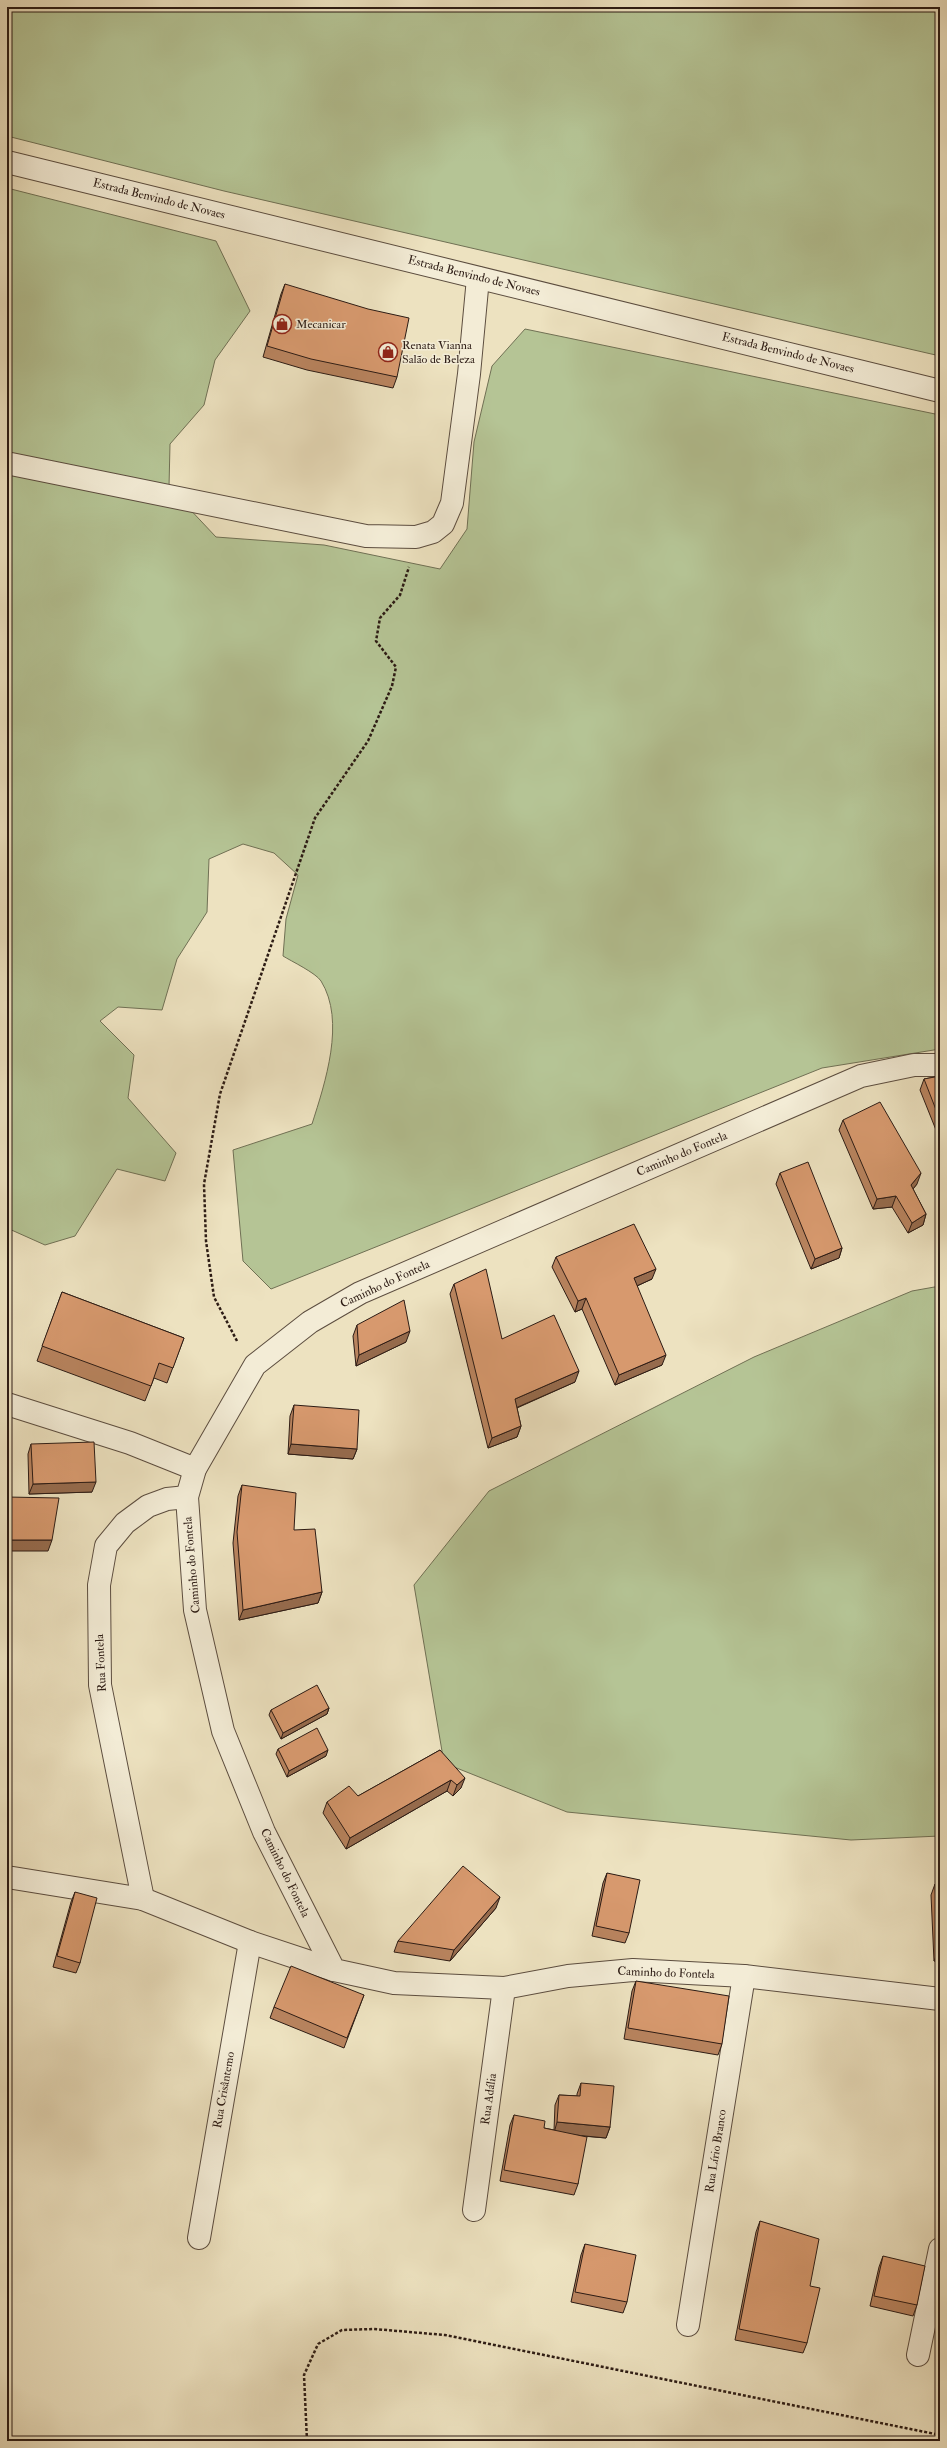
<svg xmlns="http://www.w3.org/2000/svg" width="947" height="2448" font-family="'IM FELL Double Pica',serif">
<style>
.green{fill:#b5c495;stroke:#707054}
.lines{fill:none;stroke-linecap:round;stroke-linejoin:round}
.minor-casing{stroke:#5c4d3f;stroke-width:24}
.path{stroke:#2c1b14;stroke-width:2.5;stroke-dasharray:3 2;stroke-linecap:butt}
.minor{stroke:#f3ecd6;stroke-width:22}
.wall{fill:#b9845f;stroke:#2c1b14}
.shaded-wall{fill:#966b4d;stroke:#2c1b14}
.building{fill:#d7996e;stroke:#2c1b14}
.labels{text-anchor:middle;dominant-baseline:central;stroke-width:3;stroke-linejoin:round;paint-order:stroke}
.street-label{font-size:12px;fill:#2c1b14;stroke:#f3ecd6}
.poi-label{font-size:12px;fill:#2c1b14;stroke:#f3ecd6;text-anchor:start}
</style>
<rect width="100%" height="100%" fill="#ede2c0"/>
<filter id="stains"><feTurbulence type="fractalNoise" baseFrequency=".005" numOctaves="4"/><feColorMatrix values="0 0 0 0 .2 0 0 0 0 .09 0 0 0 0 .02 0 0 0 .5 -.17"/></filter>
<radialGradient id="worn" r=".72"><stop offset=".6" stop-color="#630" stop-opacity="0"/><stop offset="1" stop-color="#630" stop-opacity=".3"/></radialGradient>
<g class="green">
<polygon points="7,7 940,7 940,356 224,191 7,136"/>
<path d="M 7,188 L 216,241 L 250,311 L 215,360 L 204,405 L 170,444 L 169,487 L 216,537 L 324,545 L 440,569 L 467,529 L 474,442 L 492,366 L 525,329 L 940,415 L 940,1049 L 822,1068 L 271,1289 L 243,1261 L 233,1150 L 312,1124 C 325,1083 346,1021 321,981 C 316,973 291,961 283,956 L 286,919 L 298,875 L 274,853 L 243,844 L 209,859 L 207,912 L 177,959 L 162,1010 L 118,1007 L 100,1021 L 134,1055 L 128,1098 L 176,1153 L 165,1181 L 117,1169 L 75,1236 L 45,1245 L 7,1228 Z"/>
<polygon points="940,1286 940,1836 851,1840 567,1812 444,1763 414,1585 489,1491 754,1357 912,1291"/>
</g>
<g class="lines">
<defs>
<g id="minor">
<polyline points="7,162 940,391"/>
<polyline points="11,464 366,536 416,537 433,532 443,524 452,503 469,374 478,278"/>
<polyline points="940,1065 914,1065 861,1076 360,1293 310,1322 255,1365 195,1469 187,1497 195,1610 223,1731 264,1832 334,1970 394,1983 504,1988 568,1976 633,1970 744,1976 940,1999"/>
<polyline points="7,1404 130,1443 195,1469"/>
<polyline points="7,1877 143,1899 250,1942 334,1970"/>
<polyline points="143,1899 100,1685 99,1585 106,1546 125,1523 148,1506 167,1499 187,1497"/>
<polyline points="474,2210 504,1988"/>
<polyline points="199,2238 250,1942"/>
<polyline points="688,2325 744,1976"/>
<polyline points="918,2355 940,2249"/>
</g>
</defs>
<use href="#minor" class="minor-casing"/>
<g class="path">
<polyline points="237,1341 214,1297 206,1241 204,1184 220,1094 315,818 368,741 392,686 396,667 376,641 380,618 400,595 409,567"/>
<polyline points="307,2441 304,2375 318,2344 342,2330 374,2329 445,2335 940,2435"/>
</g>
<use href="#minor" class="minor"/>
</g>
<g class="wall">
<polygon points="285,284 397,377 393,388 307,370 263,357 281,294"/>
<polygon points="940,1076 940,1140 920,1090 924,1079"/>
<polygon points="843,1120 917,1184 913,1189 926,1214 923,1225 908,1233 892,1207 873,1209 839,1130"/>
<polygon points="780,1173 842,1248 839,1258 811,1269 776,1184"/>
<polygon points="556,1257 652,1279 637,1286 662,1365 615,1385 582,1309 575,1312 552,1267"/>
<polygon points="454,1284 502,1339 575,1382 517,1408 521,1426 517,1437 488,1448 450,1294"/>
<polygon points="62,1292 184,1338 167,1383 154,1378 145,1401 37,1361"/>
<polygon points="357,1325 406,1342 356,1366 353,1336"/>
<polygon points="294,1405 357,1449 353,1459 288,1454 290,1416"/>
<polygon points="31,1444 92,1492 29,1494 28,1454"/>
<polygon points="242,1485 294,1530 322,1592 318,1603 239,1620 233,1543 238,1496"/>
<polygon points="329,1708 327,1714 281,1739 269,1715 271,1710"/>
<polygon points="278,1749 326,1756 287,1777 276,1754"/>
<polygon points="440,1750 461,1788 453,1796 447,1791 346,1849 323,1813 327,1802 358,1796"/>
<polygon points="607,1873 629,1933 625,1943 592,1936 603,1883"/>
<polygon points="935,1884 940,1884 940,1961 934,1961 931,1895"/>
<polygon points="75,1892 80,1963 76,1973 53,1967 71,1902"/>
<polygon points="496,1908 450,1961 394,1952 398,1941"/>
<polygon points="636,1981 722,2044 718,2055 624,2039 632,1991"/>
<polygon points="364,1995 344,2048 270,2018 274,2007"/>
<polygon points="581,2083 610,2127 606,2138 582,2136 578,2184 574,2195 500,2181 510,2125 514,2115 544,2128 554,2130 555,2105 559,2095 577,2096 577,2094"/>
<polygon points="760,2221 807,2343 803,2353 735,2340 756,2232"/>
<polygon points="585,2244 627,2302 623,2313 571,2302 581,2255"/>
<polygon points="883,2256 917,2305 913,2316 870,2306 879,2267"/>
</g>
<g class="shaded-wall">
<polygon points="921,1173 917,1184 908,1195 911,1185"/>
<polygon points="896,1196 892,1207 873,1209 877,1199"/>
<polygon points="926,1214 923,1225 908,1233 912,1223"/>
<polygon points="842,1248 839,1258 811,1269 815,1259"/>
<polygon points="656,1269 652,1279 630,1289 634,1278"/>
<polygon points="586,1298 582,1309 575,1312 578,1301"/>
<polygon points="410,1331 406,1342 356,1366 359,1355"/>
<polygon points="666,1355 662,1365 615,1385 619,1375"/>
<polygon points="579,1371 575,1382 511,1410 515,1399"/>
<polygon points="521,1426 517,1437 488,1448 492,1438"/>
<polygon points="291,1444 357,1449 353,1459 288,1454"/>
<polygon points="96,1482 92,1492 29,1494 33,1484"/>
<polygon points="7,1540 52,1540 48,1551 7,1551"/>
<polygon points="322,1592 318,1603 239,1620 243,1610"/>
<polygon points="329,1708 327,1714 281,1739 283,1733"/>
<polygon points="328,1750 326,1756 287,1777 289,1771"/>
<polygon points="465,1778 461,1788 453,1796 457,1785"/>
<polygon points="451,1780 447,1791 346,1849 350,1838"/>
<polygon points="500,1897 496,1908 450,1961 454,1950"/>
<polygon points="938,1951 940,1951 940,1961 934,1961"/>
<polygon points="557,2122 610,2127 606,2138 554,2133"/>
</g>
<g class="building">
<polygon points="285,284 368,309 409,318 397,377 311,359 267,346"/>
<polygon points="940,1076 940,1120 924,1079"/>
<polygon points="880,1102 921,1173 911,1185 926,1214 912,1223 896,1196 877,1199 843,1120"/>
<polygon points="808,1162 842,1248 815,1259 780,1173"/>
<polygon points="634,1224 656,1269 634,1278 666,1355 619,1375 586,1298 578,1301 556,1257"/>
<polygon points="486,1269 502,1339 554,1315 579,1371 515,1399 521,1426 492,1438 454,1284"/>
<polygon points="62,1292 184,1338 173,1368 159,1363 151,1386 42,1346"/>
<polygon points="404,1300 410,1331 359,1355 357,1325"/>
<polygon points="294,1405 359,1410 357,1449 291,1444"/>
<polygon points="94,1442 96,1482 33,1484 31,1444"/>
<polygon points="242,1485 296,1493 294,1530 315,1529 322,1592 243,1610 237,1532"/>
<polygon points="7,1497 59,1498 52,1540 7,1540"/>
<polygon points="317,1685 329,1708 283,1733 271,1710"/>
<polygon points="317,1728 328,1750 289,1771 278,1749"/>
<polygon points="440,1750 465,1778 457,1785 451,1780 350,1838 327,1802 349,1786 358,1796"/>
<polygon points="463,1866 500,1897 454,1950 398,1941"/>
<polygon points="607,1873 640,1880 629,1933 596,1926"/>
<polygon points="935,1884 940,1884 940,1951 938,1951"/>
<polygon points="75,1892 97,1898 80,1963 57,1956"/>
<polygon points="291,1966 364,1995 347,2038 274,2007"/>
<polygon points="636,1981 729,1996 722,2044 628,2028"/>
<polygon points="581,2083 614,2086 610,2127 557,2122 559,2095 580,2096"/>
<polygon points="514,2115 545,2121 544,2128 587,2137 578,2184 504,2170"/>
<polygon points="760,2221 819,2239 810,2286 820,2288 807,2343 739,2329"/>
<polygon points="585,2244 636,2255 627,2302 575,2292"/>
<polygon points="883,2256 925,2266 917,2305 874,2296"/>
</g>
<defs>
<symbol id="shop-ring" viewBox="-11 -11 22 22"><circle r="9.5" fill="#f3ecd6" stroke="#8f2418" stroke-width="1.5"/><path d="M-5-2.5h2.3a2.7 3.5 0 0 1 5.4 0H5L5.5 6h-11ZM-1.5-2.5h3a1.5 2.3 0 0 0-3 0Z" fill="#8f2418"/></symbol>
</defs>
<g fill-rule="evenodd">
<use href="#shop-ring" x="271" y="313" width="22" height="22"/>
<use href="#shop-ring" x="377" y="341" width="22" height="22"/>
</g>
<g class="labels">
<g class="street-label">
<text transform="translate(159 199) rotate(14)">Estrada Benvindo de Novaes</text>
<text transform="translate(474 276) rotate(14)">Estrada Benvindo de Novaes</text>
<text transform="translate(788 353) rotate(14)">Estrada Benvindo de Novaes</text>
<text transform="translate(682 1154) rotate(-23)">Caminho do Fontela</text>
<text transform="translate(385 1284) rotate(-25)">Caminho do Fontela</text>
<text transform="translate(192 1565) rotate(-95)">Caminho do Fontela</text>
<text transform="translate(101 1663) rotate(-93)">Rua Fontela</text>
<text transform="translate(285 1873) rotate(64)">Caminho do Fontela</text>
<text transform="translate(666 1973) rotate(2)">Caminho do Fontela</text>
<text transform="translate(224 2090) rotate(-80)">Rua Crisântemo</text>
<text transform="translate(489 2099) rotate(-82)">Rua Adália</text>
<text transform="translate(716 2151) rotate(-81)">Rua Lírio Branco</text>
</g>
<g class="poi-label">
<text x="296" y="324">Mecanicar</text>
<text x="402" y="345">Renata Vianna<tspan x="402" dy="14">Salão de Beleza</tspan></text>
</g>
</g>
<rect width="947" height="2448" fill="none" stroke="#ede2c0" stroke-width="24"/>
<rect x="8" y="8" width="931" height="2432" fill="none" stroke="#2c1b14" stroke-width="2"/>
<rect x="12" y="12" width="923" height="2424" fill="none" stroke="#2c1b14"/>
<rect width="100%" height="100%" filter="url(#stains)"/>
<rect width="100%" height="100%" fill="url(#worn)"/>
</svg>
